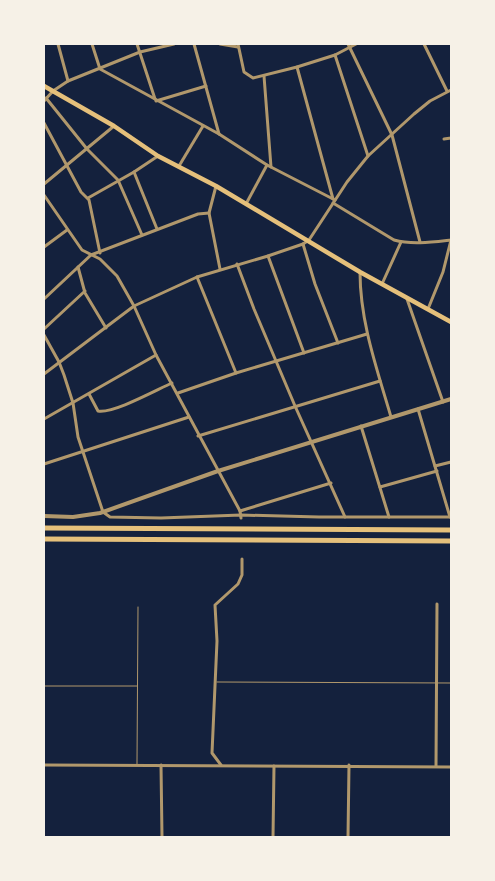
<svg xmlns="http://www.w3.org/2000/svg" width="495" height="881" font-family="Lato,sans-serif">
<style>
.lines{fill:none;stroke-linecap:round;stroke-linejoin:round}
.service{stroke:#b1986c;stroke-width:1}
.minor{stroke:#b1986c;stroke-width:3}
.tertiary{stroke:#b1986c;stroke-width:4}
.secondary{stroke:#e5c07b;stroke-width:4.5}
.trunk{stroke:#e5c07b;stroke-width:5}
</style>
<rect width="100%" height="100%" fill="#14213d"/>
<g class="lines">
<g class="service">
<polyline points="217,682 451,683"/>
<polyline points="44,686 137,686"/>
<polyline points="137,764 138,607"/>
</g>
<g class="minor">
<polyline points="58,44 68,81"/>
<polyline points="92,44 100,69 219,134 267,165 335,200"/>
<polyline points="137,44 155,99"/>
<polyline points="194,44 219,134"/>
<polyline points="220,44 238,47"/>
<polyline points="238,44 244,72 253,78 297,67 335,55 356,44"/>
<polyline points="348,44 392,135 420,242"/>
<polyline points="424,44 447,91"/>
<polyline points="335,55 368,156"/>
<polyline points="297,67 333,199"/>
<polyline points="264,76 271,167"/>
<polyline points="46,98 87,149 118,180 142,235"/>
<polyline points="44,101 53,91 68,81 140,52 174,44"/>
<polyline points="156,101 206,86"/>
<polyline points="44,123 81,192 89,200 100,253"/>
<polyline points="444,139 451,138"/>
<polyline points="179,166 203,126"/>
<polyline points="134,172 157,229"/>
<polyline points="44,184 114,126"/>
<polyline points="216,186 209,213 220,269"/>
<polyline points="44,195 82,250 100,259 117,276 134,306 156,355 240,511 241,518"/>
<polyline points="88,198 134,172 158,156"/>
<path d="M 333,203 L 394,240 C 412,245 433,242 451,240"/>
<polyline points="246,204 267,165"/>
<polyline points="303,244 315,284 338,343"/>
<polyline points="44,247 67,230"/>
<polyline points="268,256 304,353"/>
<polyline points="237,264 254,309 295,406 345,517"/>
<polyline points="78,267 85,293 106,328"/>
<path d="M 360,272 C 360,322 377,369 391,417"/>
<polyline points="197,277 236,373"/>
<polyline points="382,284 401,242"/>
<polyline points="44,299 91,255 198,214 209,213"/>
<polyline points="407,299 443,402"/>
<polyline points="428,309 443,272 451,240"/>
<polyline points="44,329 85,291"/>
<polyline points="44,335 59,362 64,375 73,403 78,437 103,512 110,517 161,518 241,515 319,517 451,517"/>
<polyline points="44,374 134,306 197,277 268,256 303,244 309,240 347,182 368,156 414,114 430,101 451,90"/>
<polyline points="178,393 236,373 367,334"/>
<path d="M 89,394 L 98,411 C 113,414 156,390 172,383"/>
<polyline points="418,409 450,517"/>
<polyline points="44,419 156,355"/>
<polyline points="361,426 389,517"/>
<polyline points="198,436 380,381"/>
<polyline points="44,464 189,417"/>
<polyline points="435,466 451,462"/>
<polyline points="380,487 437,471"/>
<polyline points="240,511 331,483"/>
<polyline points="44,765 451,767"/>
<polyline points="161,765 162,837"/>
<polyline points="221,765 212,753 217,641 215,605 238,584 242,575 242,559"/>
<polyline points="436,766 437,604"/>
<polyline points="273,837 274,766"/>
<polyline points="348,837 349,765"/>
</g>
<polyline class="tertiary" points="44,516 73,517 100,513 218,471 451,399"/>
<polyline class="secondary" points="44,86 114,126 158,156 216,186 360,272 451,322"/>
<g class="trunk">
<polyline points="44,528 451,530"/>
<polyline points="44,539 451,541"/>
</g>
</g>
<rect width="495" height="881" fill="none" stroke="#f6f1e7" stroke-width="90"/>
</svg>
